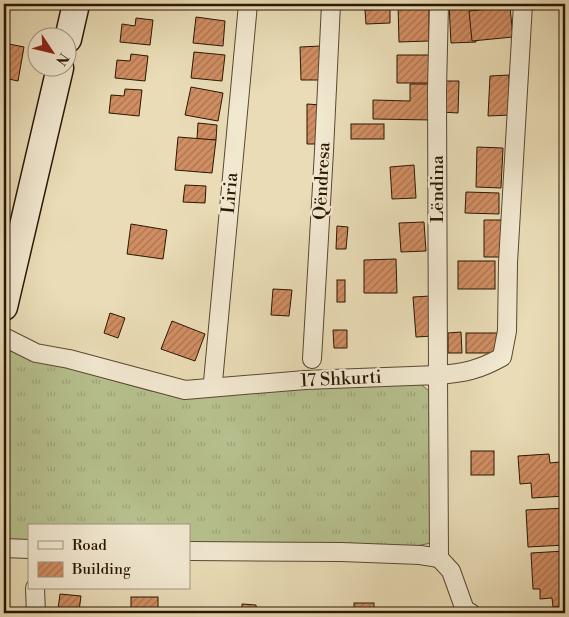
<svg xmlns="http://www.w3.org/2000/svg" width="569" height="617" font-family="'Libre Bodoni',serif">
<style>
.grass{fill:url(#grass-tufts);stroke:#706c48}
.building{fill:url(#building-hatch);stroke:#2b1702}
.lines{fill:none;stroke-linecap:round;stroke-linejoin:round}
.street-casing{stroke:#5a482f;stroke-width:20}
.secondary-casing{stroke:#2b1702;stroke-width:29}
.street{stroke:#f1e8d0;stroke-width:18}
.secondary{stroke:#f1e8d0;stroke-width:26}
.labels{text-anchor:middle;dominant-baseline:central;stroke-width:4.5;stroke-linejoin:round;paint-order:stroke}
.street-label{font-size:18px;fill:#2b1702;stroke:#f1e8d0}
</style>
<defs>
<pattern id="grass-tufts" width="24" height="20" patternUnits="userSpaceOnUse" patternTransform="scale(1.25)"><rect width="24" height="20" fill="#b6c08e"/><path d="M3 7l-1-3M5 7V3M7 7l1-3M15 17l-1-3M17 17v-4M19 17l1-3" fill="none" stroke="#9da479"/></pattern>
<pattern id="building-hatch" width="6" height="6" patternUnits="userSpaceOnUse" patternTransform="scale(1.25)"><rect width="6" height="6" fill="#d18e63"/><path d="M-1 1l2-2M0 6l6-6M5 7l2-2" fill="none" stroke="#aa734f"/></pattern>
</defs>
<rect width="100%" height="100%" fill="#e9dcb6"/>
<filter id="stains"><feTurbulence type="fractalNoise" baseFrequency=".004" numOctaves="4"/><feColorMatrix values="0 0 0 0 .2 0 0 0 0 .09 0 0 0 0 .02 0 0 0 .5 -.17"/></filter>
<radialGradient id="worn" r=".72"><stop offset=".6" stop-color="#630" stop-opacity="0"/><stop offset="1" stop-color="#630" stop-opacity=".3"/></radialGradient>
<polygon class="grass" points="4,349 151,391 212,394 417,381 429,391 431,543 411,547 189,547 189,526 29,526 29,545 4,544"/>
<g class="building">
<polygon points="398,4 429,4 429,41 399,42"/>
<polygon points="449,4 474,4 476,42 451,43"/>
<polygon points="510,7 513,37 472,41 469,11"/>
<polygon points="390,9 390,23 366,24 365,10"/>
<polygon points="196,17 225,21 223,46 193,43"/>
<polygon points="136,18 153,20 150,45 120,42 122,24 135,26"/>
<polygon points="4,43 24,47 18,81 4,78"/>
<polygon points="321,46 322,80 301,80 300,47"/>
<polygon points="194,52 225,55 222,81 191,78"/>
<polygon points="131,54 148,56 145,81 115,78 117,60 130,61"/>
<polygon points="397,55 433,55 432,83 397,83"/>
<polygon points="509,75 510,115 488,116 490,76"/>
<polygon points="441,81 459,81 458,113 441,112"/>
<polygon points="410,84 433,84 432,120 373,119 373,100 410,101"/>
<polygon points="191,87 223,93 218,121 185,115"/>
<polygon points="125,89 142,90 139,116 109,113 111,95 124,96"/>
<polygon points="307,104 321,105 320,144 307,144"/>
<polygon points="198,123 217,125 216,140 197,139"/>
<rect x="351" y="124" width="33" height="15"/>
<polygon points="178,137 216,140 212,173 175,170"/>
<polygon points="477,147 503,148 501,188 476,187"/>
<polygon points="414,165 416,198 392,199 390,167"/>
<polygon points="185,185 206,186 205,203 183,202"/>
<polygon points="466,192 499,193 499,214 465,213"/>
<polygon points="484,220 505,220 504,257 484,257"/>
<polygon points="424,222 426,251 401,252 399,223"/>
<polygon points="131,224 167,230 163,259 127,254"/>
<polygon points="337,226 348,227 346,249 336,249"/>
<polygon points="396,259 397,293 364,293 364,260"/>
<rect x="458" y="261" width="37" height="28"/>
<rect x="337" y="280" width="8" height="22"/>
<polygon points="273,289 292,290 289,316 271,315"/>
<polygon points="431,296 433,336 416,337 413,297"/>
<polygon points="110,313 125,318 118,338 104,333"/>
<polygon points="172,321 205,334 195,361 161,349"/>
<polygon points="333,330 347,330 347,348 334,348"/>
<polygon points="461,332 462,353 448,353 448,333"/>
<rect x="466" y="333" width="32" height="20"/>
<rect x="471" y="451" width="23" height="24"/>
<polygon points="549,454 550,463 560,462 561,473 565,473 565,496 532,498 531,483 520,484 518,456"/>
<polygon points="565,508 565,545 528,547 526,510"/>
<polygon points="565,551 565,606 553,607 552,598 540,599 540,589 533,589 531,553"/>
<polygon points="60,594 81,596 79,611 58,609"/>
<rect x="131" y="597" width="27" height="16"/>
<rect x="354" y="603" width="20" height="10"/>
<polygon points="242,604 256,605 257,613 242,613"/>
<polygon points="460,610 460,613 430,613 430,611"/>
</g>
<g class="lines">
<defs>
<g id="street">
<path d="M 439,4 L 437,90 L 438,375 C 464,373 479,370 502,357 L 507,331 L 508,263 L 523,4"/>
<polyline points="4,337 36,353 69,359 185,390 305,380 438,375 439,558 451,571 465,610 471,613"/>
<polyline points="312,359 324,151 331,4"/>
<polyline points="213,382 248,4"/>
<polyline points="4,548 29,549"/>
<polyline points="189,551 341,552 420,555 439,558"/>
<polyline points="35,588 36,613"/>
</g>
<g id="secondary">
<polyline points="68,39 76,4"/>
<polyline points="4,307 60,68"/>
</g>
</defs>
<use href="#street" class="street-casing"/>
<use href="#secondary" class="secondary-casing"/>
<use href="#street" class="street"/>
<use href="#secondary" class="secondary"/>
</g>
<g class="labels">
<g class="street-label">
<text transform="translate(322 181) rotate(-87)">Qëndresa</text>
<text transform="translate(437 189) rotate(-90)">Lëndina</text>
<text transform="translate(230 193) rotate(-85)">Liria</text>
<text transform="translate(341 379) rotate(-3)">17 Shkurti</text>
</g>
</g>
<rect width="569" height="617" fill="none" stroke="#e9dcb6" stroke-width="20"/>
<rect x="5" y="5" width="559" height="607" fill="none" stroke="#2b1702" stroke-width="2.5"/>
<rect x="10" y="10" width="549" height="597" fill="none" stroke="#2b1702"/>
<rect x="28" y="524" width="162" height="65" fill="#f1e8d0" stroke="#a2947e"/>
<rect x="38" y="541" width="25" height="8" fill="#f1e8d0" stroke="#a2947e"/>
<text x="72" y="550" font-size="15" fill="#2b1702">Road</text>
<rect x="38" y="562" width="25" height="15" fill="url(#building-hatch)" stroke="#a2947e"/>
<text x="72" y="574" font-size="15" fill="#2b1702">Building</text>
<g transform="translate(52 52) rotate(125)"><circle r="24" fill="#f1e8d0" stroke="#a2947e"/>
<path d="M0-4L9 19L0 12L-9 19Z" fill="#8f2418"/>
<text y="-8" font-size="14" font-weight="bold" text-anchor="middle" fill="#2b1702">N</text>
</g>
<rect width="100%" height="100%" filter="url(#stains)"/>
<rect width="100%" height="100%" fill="url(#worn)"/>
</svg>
